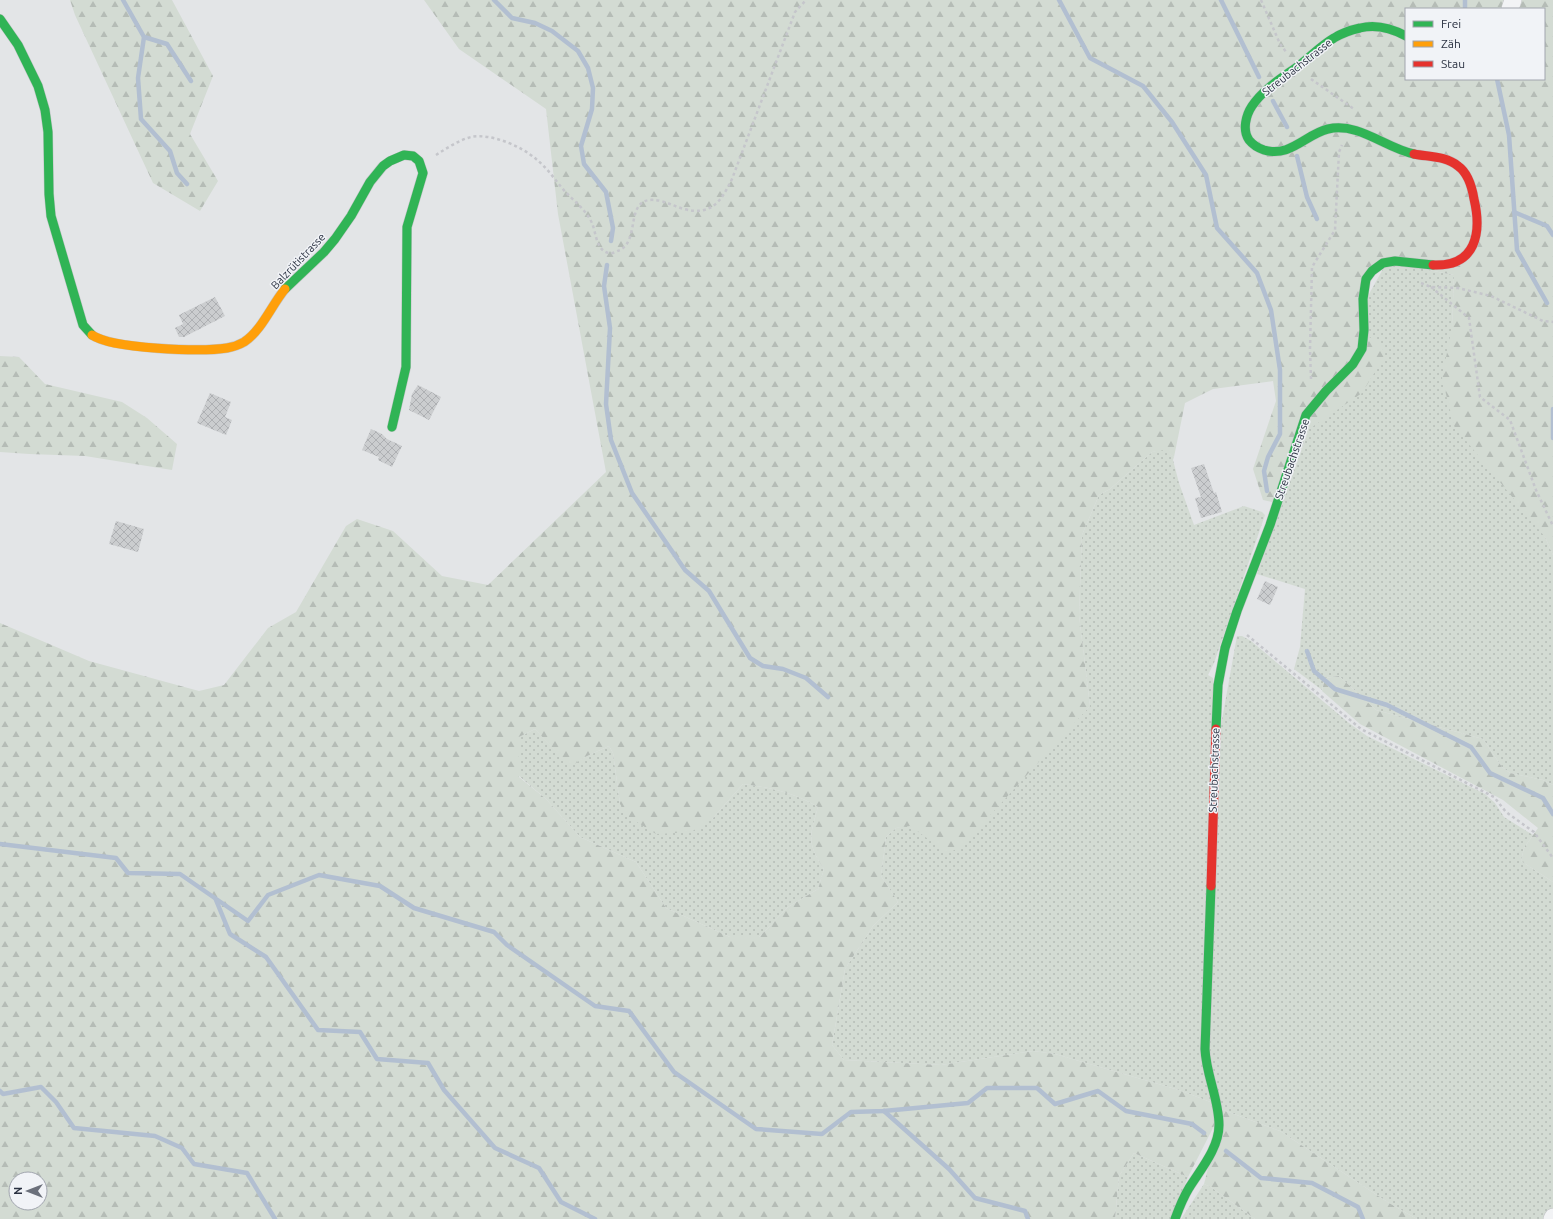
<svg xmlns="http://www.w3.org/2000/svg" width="1553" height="1219" font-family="Ubuntu,sans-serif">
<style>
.grass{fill:url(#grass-dots)}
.forest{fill:url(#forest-firs);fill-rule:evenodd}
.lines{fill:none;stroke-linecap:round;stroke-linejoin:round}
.stream{stroke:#b2bfd1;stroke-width:4.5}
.building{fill:url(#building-cross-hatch)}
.street-casing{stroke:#c1c3c5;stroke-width:18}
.fast-casing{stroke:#c1c3c5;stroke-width:10}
.slow-casing{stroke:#c1c3c5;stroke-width:10}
.jam-casing{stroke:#c1c3c5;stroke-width:10}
.path{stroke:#c5c6cb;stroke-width:2.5;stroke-dasharray:3 3;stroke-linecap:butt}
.street{stroke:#f2f3f5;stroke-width:17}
.fast{stroke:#30b455;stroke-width:9}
.slow{stroke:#ff9f0a;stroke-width:9}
.jam{stroke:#e5322d;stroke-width:9}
.labels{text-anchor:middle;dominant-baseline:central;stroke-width:3;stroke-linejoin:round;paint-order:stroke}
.street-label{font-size:11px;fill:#2a3141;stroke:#f1f3f7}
</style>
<defs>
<pattern id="grass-dots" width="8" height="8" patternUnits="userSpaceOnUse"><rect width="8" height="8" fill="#d3dbd3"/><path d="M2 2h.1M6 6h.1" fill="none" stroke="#b5bcb6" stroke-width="1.8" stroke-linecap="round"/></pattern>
<pattern id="forest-firs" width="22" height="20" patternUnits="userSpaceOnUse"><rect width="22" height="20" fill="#d3dbd3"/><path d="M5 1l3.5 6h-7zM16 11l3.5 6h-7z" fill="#b5bcb6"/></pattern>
<pattern id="building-cross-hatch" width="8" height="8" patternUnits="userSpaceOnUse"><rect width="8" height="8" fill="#cbcdcf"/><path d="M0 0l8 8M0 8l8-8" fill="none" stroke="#aeb0b3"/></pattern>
</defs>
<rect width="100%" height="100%" fill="#e3e5e7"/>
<g class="grass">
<polygon points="1387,262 1454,275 1452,327 1553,555 1553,785 1543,780 1510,773 1502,767 1483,739 1376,710 1339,676 1325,678 1322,690 1294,669 1300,647 1305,589 1257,574 1309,429 1360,332 1356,317"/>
<polygon points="1164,449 1174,457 1173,460 1179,483 1194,525 1244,506 1262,512 1265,515 1214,663 1208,675 1213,678 1213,1103 1179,1090 1055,1054 1033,1051 941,1065 844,1060 832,1045 845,969 873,926 898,902 881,876 886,837 896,828 910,825 948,852 1090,706 1079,615 1082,535 1099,495 1110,489 1152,452"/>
<polygon points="1237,636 1242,636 1251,641 1349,723 1367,736 1485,794 1495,803 1504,817 1533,835 1524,848 1521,861 1553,882 1553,1213 1549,1219 1417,1219 1389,1203 1280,1131 1223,1110 1210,1065 1218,742"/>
<path d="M 535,729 L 570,766 L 585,757 L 609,746 L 613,753 L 620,804 L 712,819 L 743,784 C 769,787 795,793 818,807 C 810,836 806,842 824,869 L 818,889 L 788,907 L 759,937 L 730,937 L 666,908 L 636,862 L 580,837 L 546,799 L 519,776 L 519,737 Z"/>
<polygon points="1134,1153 1188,1177 1171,1219 1115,1219 1119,1176"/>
<polygon points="1204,1184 1211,1187 1255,1219 1181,1219"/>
</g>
<g class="forest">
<polygon points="70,0 172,0 213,76 190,134 218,181 200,211 153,183 75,15"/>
<path d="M 424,0 L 1553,0 L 1553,555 L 1545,537 L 1454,426 L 1442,378 L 1452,327 L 1454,275 L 1387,262 L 1364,279 L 1360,332 L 1382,344 L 1384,357 L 1362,393 L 1309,429 L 1280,504 L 1263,500 L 1253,469 L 1276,401 L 1273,381 L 1213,389 L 1185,403 L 1174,457 L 1164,450 L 1152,452 L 1110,489 L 1099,495 L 1082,535 L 1079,615 L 1090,706 L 961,847 L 948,853 L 910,826 L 896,828 L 886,837 L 881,876 L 898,902 L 873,926 L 845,969 L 832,1045 L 844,1060 L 941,1065 L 1033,1051 L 1055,1054 L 1179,1090 L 1213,1103 L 1215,1124 L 1188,1177 L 1134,1153 L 1119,1176 L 1115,1219 L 0,1219 L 0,623 L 89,661 L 199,691 L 224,685 L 268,628 L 296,612 L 346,526 L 357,519 L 393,531 L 442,576 L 488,585 L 606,472 L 558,214 L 546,109 L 459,49 ZM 1406,9 L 1544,9 L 1544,79 L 1406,79 ZM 535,729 L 570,767 L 585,757 L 609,746 L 613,753 L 620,804 L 629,817 L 656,834 L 691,832 L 712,819 L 743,784 C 769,787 795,793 818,807 C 810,836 806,842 824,869 L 818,889 L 788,907 L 759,937 L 730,937 L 666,908 L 636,862 L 580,837 L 546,799 L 519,777 L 519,737 ZM 16,1179 L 40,1179 L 40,1203 L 16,1203 Z"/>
<polygon points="0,356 19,357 45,384 122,402 147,418 177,444 172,470 85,456 29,454 0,452"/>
<polygon points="1339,676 1376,710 1483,739 1502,767 1510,773 1543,780 1553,785 1553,882 1521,861 1524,848 1538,828 1503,800 1360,724 1322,691 1325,678"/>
<polygon points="1223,1110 1280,1131 1389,1203 1417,1219 1255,1219 1211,1187 1204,1184"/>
</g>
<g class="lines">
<g class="stream">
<polyline points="123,0 144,37 138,78 141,119 170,151 177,173 187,184"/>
<polyline points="494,0 512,18 535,23 552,31 578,51 588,68 593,88 592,109 581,146 584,164 606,192 613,228 611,241"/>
<polyline points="1059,0 1090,58 1143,86 1172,122 1206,175 1217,228 1257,273 1271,310 1280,370 1280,434 1268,457 1264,471 1267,491"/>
<polyline points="1221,0 1259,77"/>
<polyline points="1465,0 1465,9"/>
<polyline points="144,37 167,44 191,81"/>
<polyline points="1497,79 1509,135 1517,250 1547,303"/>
<polyline points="1273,101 1287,127"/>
<polyline points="1297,156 1307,197 1317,219"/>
<polyline points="1514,212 1547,226 1553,235"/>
<polyline points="607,265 604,286 610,328 606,404 611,440 632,493 685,570 709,591 750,658 763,666 783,669 806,678 828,697"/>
<polyline points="1553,409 1553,438"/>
<polyline points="1307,651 1314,671 1335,689 1387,705 1471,747 1490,773 1543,798 1553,814"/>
<polyline points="0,844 116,858 128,873 180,874 248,921 268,895 319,875 380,886 414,908 494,932 507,945 595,1006 629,1011 674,1072 756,1129 822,1134 851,1112 884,1111 968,1103 987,1088 1037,1088 1055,1104 1098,1091 1126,1111 1192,1124 1204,1133"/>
<polyline points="216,900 230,934 266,957 318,1030 360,1032 377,1059 428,1063 444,1090 495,1148 539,1168 561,1202 595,1219"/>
<polyline points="0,1091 3,1094 41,1087 56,1102 74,1128 155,1136 182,1148 194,1164 247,1173 275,1219"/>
<polyline points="884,1111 949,1169 975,1198 1025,1211 1028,1219"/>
<polyline points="1226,1151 1261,1178 1312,1183 1358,1207 1363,1219"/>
</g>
</g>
<g class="building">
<polygon points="215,297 225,316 184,337 179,337 175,328 183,324 179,315"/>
<polygon points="418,385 441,397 429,420 409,410 412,394"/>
<polygon points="210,393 231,402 225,417 232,420 226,435 197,423"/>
<polygon points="371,429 382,434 387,439 402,446 392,467 378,460 379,457 362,450"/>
<polygon points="1204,464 1214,493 1216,492 1222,512 1201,518 1195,498 1201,497 1191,468"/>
<polygon points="116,521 144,529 138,552 109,544"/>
<polygon points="1265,581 1278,587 1270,605 1257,599"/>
</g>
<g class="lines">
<defs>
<g id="street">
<polyline points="1510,9 1513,0"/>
<polyline points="1552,1219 1553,1217"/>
</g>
<g id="fast">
<polyline points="0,19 18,45 38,86 45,110 48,132 49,194 51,216 83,325 92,335"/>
<path d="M 1406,36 C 1391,28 1376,24 1360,28 C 1351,30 1342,33 1334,38 C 1322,45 1312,55 1301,64 C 1285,76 1264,88 1252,106 C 1246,115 1242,130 1249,140 C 1253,145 1258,148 1264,150 C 1290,158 1306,134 1328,129 C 1359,122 1385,148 1414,154"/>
<polyline points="285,289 324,252 335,239 351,216 370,182 383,166 390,161 404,155 413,156 419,161 423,173 407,227 406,367 392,427"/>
<polyline points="1216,729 1218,685 1225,648 1237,611 1270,525 1306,415 1326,391 1353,364 1362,349 1364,330 1363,299 1366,279 1372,271 1383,263 1395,261 1433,265"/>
<path d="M 1175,1219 C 1179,1208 1183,1198 1189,1188 C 1201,1169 1219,1148 1219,1125 C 1219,1099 1206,1075 1205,1049 L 1211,886"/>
</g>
<path id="slow" d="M 92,335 C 112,349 202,352 227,348 C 233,347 239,345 244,342 C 262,330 271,306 285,289"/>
<g id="jam">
<path d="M 1414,154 C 1429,157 1446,156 1458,166 C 1468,173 1472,187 1474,199 C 1482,233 1476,267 1433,265"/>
<polyline points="1211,886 1216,729"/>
</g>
</defs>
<use href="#street" class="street-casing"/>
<use href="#fast" class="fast-casing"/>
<use href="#slow" class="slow-casing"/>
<use href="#jam" class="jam-casing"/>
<g class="path">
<polyline points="1261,0 1280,44 1287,53"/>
<polyline points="1311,79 1354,109"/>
<path d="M 436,155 C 447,148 459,140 471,137 C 491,133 521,146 536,159 C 546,167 554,178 562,188 C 572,200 585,208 592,223 C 596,232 596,251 609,253 C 613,254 617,251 620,250 C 642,239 622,192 661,201 C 669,203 676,207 684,209 C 711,216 721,202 732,179 L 795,12 L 806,0"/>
<polyline points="1421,283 1431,287 1458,288 1491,296 1543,321 1553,322"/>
<polyline points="1431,287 1469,318 1480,397 1510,420 1536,490 1553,526"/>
<polyline points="1311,379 1310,349 1312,267 1335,230 1339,152 1342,145"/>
<polyline points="1247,635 1361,729 1494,797 1506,812 1534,832 1553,858"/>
</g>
<use href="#street" class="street"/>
<use href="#fast" class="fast"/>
<use href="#slow" class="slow"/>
<use href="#jam" class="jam"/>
</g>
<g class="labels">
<g class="street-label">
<text transform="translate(1297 67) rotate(-38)">Streubachstrasse</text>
<text transform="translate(298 261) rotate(-46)">Balzrütistrasse</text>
<text transform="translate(1292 459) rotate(-71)">Streubachstrasse</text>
<text transform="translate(1214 770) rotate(-88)">Streubachstrasse</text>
</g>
</g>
<rect x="1405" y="8" width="140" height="72" fill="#f1f3f7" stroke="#a1a5ae"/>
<rect x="1413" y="21" width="20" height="6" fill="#30b455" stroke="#a1a5ae"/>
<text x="1441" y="28" font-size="12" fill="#2a3141">Frei</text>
<rect x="1413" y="41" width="20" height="6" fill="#ff9f0a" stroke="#a1a5ae"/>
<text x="1441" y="48" font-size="12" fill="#2a3141">Zäh</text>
<rect x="1413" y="61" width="20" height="6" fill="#e5322d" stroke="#a1a5ae"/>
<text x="1441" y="68" font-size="12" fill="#2a3141">Stau</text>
<g transform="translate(28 1191) rotate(270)"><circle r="19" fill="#f1f3f7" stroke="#a1a5ae"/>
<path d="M0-3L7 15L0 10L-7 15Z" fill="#6b707b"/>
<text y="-6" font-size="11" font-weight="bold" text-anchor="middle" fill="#2a3141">N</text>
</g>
</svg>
